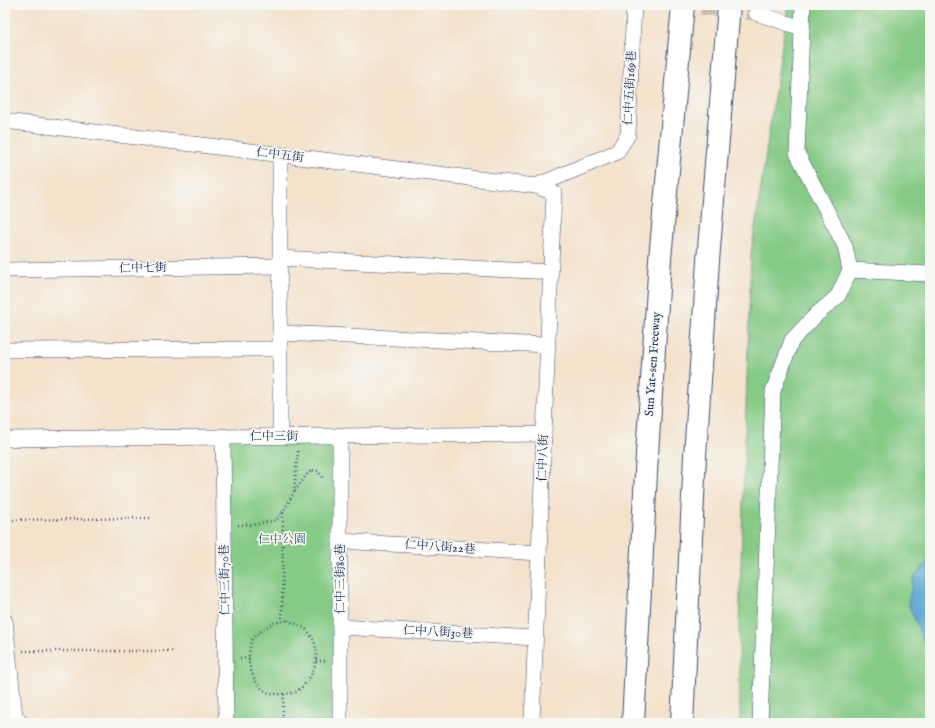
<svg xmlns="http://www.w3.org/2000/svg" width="935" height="728" font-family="'IM FELL English','Noto Serif TC',serif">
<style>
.green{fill:#85ca85;stroke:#507c72}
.water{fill:#56a4cf;stroke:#386a96}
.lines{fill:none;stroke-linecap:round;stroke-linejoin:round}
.minor-tunnel{stroke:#c9beb5;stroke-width:15;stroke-dasharray:15 8;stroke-linecap:butt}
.minor-casing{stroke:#3c4a6e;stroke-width:16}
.highway-casing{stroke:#3c4a6e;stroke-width:24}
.path{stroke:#3c4a6e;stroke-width:2.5;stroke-dasharray:1 3;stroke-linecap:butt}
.minor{stroke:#fff;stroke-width:15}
.highway{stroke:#fff;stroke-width:22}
.labels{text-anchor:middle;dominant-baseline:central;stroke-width:3.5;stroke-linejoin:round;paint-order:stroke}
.street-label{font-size:12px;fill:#1b2f5e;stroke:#f6f6f2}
.park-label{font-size:12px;fill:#365668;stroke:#f6f6f2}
</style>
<rect width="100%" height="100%" fill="#f6f6f2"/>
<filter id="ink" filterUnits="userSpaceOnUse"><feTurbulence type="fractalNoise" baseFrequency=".025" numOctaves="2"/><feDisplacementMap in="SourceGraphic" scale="8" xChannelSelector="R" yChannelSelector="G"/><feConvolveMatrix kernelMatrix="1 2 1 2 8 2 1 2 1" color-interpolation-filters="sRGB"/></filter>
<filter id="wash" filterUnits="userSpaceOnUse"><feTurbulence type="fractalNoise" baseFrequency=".012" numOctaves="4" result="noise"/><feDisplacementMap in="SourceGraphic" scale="16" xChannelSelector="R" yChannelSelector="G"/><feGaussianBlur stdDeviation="0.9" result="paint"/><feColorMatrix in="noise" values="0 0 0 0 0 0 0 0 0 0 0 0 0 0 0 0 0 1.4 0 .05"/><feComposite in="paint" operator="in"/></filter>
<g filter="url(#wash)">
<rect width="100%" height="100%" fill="#f4e2cb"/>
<g class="green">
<polygon points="788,5 930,5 930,723 740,723 739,625 751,254"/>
<polygon points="340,435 340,723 226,723 223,436"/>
</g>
<polygon class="water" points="930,560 930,655 908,604 914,577"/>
</g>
<g filter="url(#ink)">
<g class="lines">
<polyline class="minor-tunnel" points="678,5 756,13"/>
<defs>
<g id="minor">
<polyline points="756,13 802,28"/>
<polyline points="5,121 536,186 554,193 532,723"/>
<polyline points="280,155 280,436"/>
<polyline points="536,186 617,152 628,135 634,5"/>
<polyline points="280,258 551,272"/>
<polyline points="5,270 280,266"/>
<polyline points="850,270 930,274"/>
<polyline points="280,333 548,345"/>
<polyline points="5,350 280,349"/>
<polyline points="340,435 340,723"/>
<polyline points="223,436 226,723"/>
<polyline points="5,439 544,434"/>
<polyline points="340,541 539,553"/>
<polyline points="5,621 15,716 21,723"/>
<polyline points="340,627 535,638"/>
<polyline points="760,723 773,391 792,340 816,315 838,296 850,270 845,246 797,153 803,5"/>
</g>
<g id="highway">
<polyline points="633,723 647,454 660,259 683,5"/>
<polyline points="682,723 695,456 708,261 729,5"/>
</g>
</defs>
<use href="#minor" class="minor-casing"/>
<use href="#highway" class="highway-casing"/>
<g class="path">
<polyline points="295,491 308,473 312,470 318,471 324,480"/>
<polyline points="5,520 153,518"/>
<polyline points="238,525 258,524 276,520 283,512 294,492 298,450"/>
<path d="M 288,620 C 293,623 300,625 304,628 C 325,645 317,677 297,691 C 294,693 289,693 285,694 C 265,695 258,689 251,671 C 248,662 248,647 253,638 C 255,635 269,625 273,623 C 277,622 283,621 288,620 Z"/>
<polyline points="282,622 283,513"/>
<polyline points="23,651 175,651"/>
<polyline points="240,658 250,658"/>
<polyline points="316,661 325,661"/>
<polyline points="282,723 284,694"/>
</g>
<use href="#minor" class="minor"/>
<use href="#highway" class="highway"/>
</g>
</g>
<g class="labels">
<g class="street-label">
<text transform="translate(630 88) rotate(-87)">仁中五街169巷</text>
<text transform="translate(280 155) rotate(7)">仁中五街</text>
<text transform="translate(143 268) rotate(-1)">仁中七街</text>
<text transform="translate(653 364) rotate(-86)">Sun Yat-sen Freeway</text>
<text x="274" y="436">仁中三街</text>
<text transform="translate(543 458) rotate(-88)">仁中八街</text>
<text transform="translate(440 547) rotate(4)">仁中八街22巷</text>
<text transform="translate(340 579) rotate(-90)">仁中三街80巷</text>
<text transform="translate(225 580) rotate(-91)">仁中三街70巷</text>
<text transform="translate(438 632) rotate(3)">仁中八街30巷</text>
</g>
<g class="park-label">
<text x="282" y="539">仁中公園</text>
</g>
</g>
<rect width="935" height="728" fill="none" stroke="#f6f6f2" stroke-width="20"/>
</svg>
